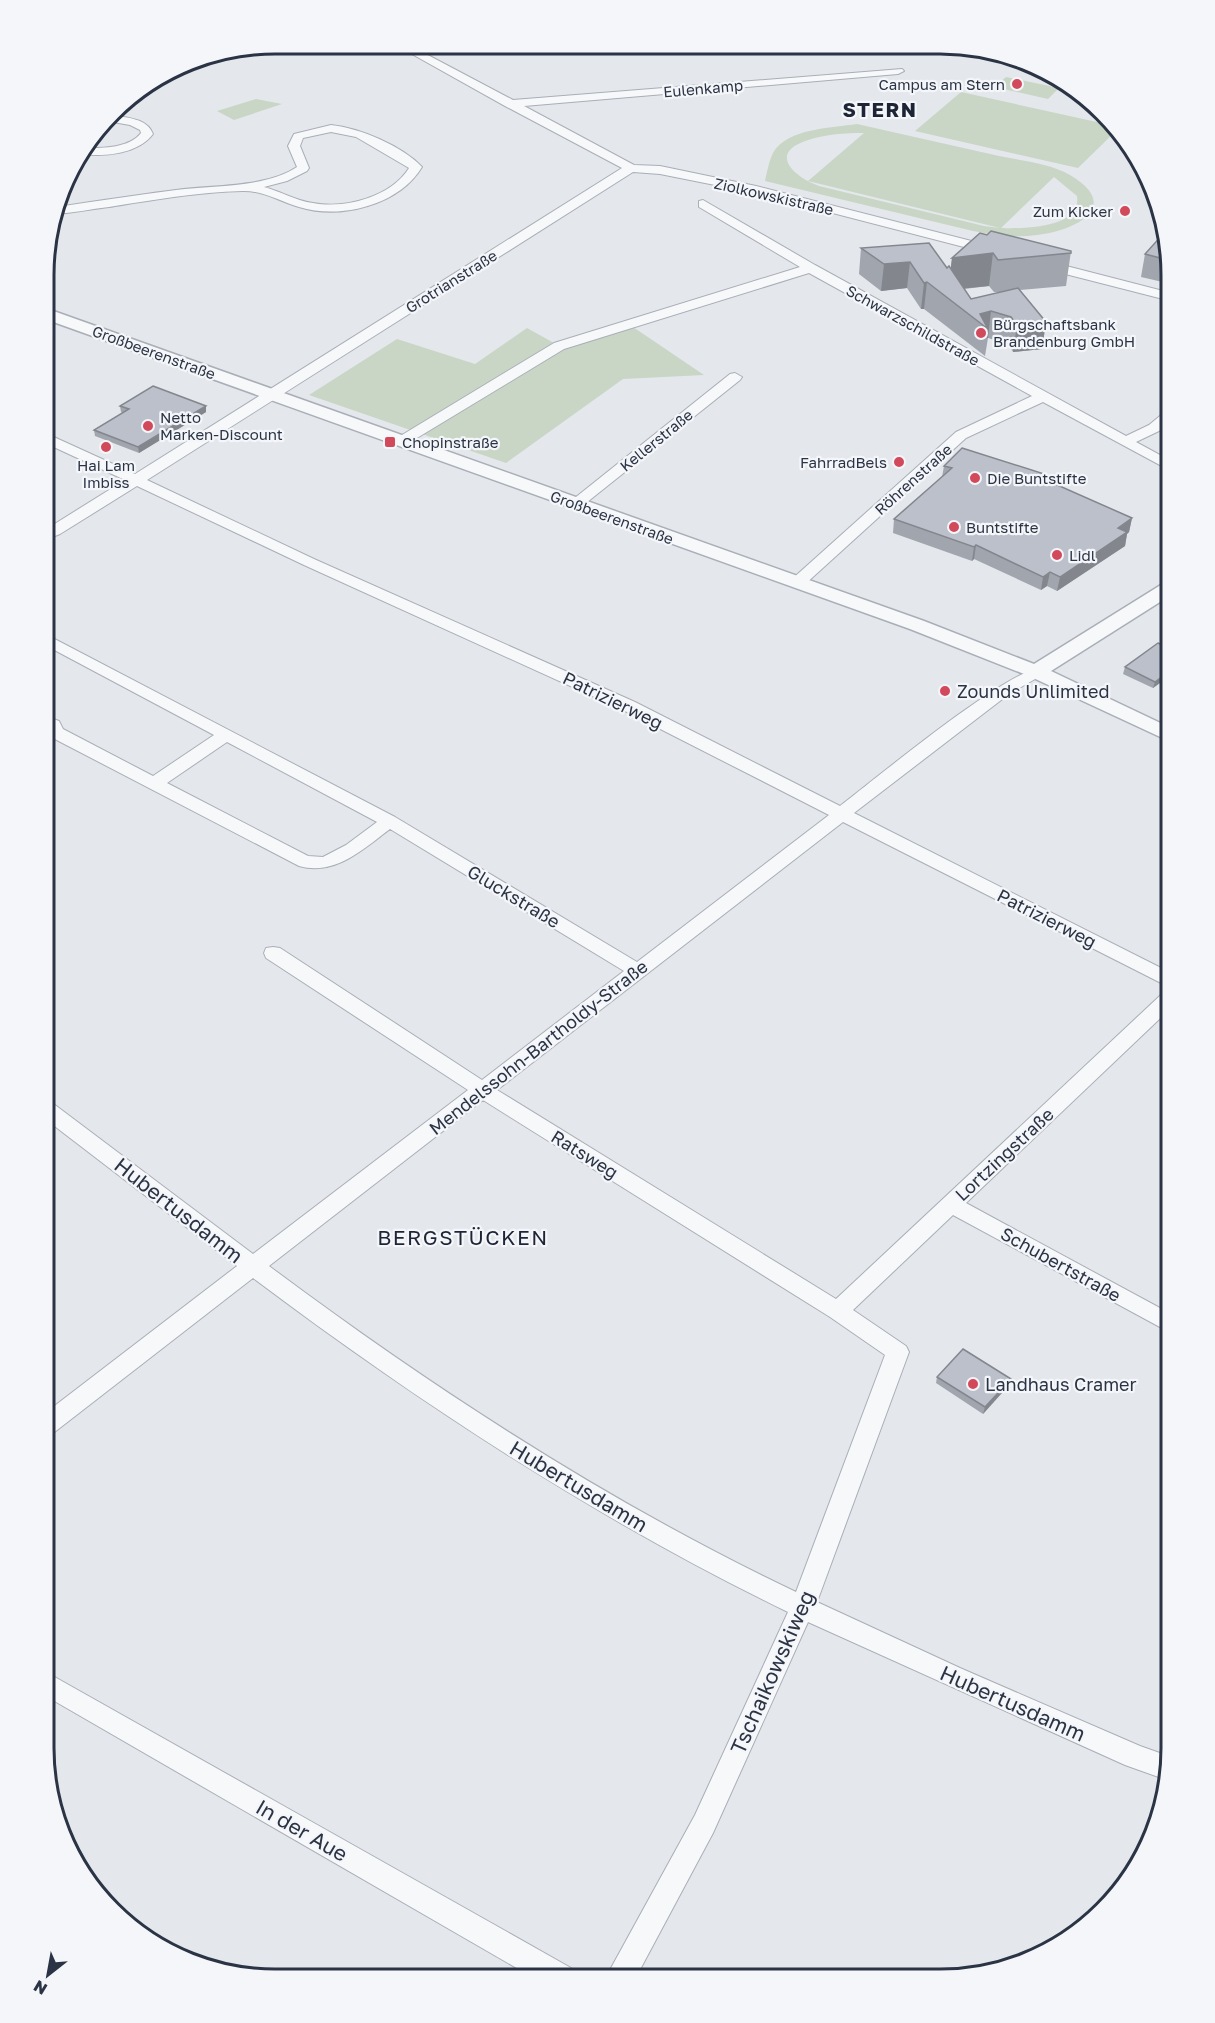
<svg xmlns="http://www.w3.org/2000/svg" width="1215" height="2023" font-family="'Golos Text',sans-serif">
<style>
.green{fill:#c9d6c5;fill-rule:evenodd}
.lines{fill:none;stroke-linecap:round;stroke-linejoin:round}
.minor-casing{stroke:#a9aeb7;stroke-width:2}
.tertiary-casing{stroke:#a9aeb7;stroke-width:3}
.minor{fill:#f7f8fa;fill-rule:evenodd}
.tertiary{fill:#f7f8fa;fill-rule:evenodd}
.wall{fill:#a1a5ae;fill-rule:evenodd}
.shaded-wall{fill:#83868d}
.building{fill:#bbc0ca;stroke:#83868d;stroke-width:1.5}
.poi-dot{fill:#d1495b;stroke:#f4f6f9;stroke-width:2}
.labels{text-anchor:middle;dominant-baseline:central;stroke-width:4.5;stroke-linejoin:round;paint-order:stroke}
.far-poi-label{font-size:15px;fill:#2b3445;stroke:#f4f6f9;text-anchor:start}
.far-street-label{font-size:15px;fill:#2b3445;stroke:#f4f6f9}
.poi-label{font-size:18px;fill:#2b3445;stroke:#f4f6f9;text-anchor:start}
.street-label{font-size:18px;fill:#2b3445;stroke:#f4f6f9}
.far-district-label{font-size:20px;font-weight:bold;letter-spacing:1.5px;fill:#1d2536;stroke:#f4f6f9}
.near-street-label{font-size:21px;fill:#2b3445;stroke:#f4f6f9}
.quarter-label{font-size:21px;letter-spacing:1.5px;fill:#1d2536;stroke:#f4f6f9}
.rim{fill:none;stroke:#2b3445;stroke-width:3}
</style>
<rect width="100%" height="100%" fill="#e4e7ec"/>
<g class="green">
<polygon points="1006,77 1059,88 1048,99 995,87"/>
<polygon points="961,92 1115,126 1118,129 1078,168 915,131"/>
<polygon points="256,99 282,104 234,120 217,111"/>
<path d="M 857,124 C 904,135 952,145 999,156 C 1022,161 1049,163 1070,175 C 1124,207 1074,231 1037,235 C 1015,238 994,235 973,231 L 765,181 C 767,172 769,161 773,153 C 787,128 832,128 857,124 ZM 864,133 L 808,181 L 1000,228 L 984,226 L 819,186 C 794,177 767,153 808,140 C 826,134 845,133 864,133 ZM 1054,177 L 1077,196 C 1082,228 1023,229 1001,228 Z"/>
<polygon points="633,327 704,375 623,379 506,463 309,395 397,339 475,364 527,328 563,348"/>
</g>
<g class="lines">
<defs>
<g id="minor">
<path d="M 394,44 L 407,44 L 513,100 L 902,69 L 904,71 L 898,74 L 524,106 L 634,165 L 660,166 L 756,186 L 995,247 L 997,250 L 991,254 L 755,193 L 660,174 L 633,172 L 147,480 L 314,559 L 635,702 L 840,806 C 869,784 1016,662 1042,669 L 1044,672 L 1042,675 L 1009,694 L 854,813 L 1171,973 L 1171,988 L 843,822 L 497,1090 L 836,1299 L 1164,992 L 1171,990 L 1171,1008 L 966,1203 L 1171,1314 L 1171,1333 L 953,1215 L 853,1310 L 906,1346 L 909,1352 L 817,1602 L 960,1668 L 1140,1746 L 1171,1757 L 1167,1780 L 1125,1765 L 808,1622 L 713,1833 L 635,1979 L 605,1979 L 695,1815 L 788,1612 C 598,1520 422,1405 253,1278 L 52,1434 L 44,1437 L 44,1414 L 237,1266 L 44,1118 L 44,1100 L 51,1102 L 253,1254 L 468,1090 L 266,958 L 264,953 L 266,948 L 273,947 L 280,948 L 482,1080 L 624,971 L 390,829 C 362,850 335,876 299,866 L 49,736 L 45,727 L 45,716 L 59,721 L 63,729 L 153,776 L 214,735 L 45,645 L 45,634 L 395,817 L 637,962 L 829,815 L 623,710 L 304,565 L 137,486 L 60,534 L 45,540 L 45,530 L 125,480 L 45,443 L 45,433 L 135,474 L 622,168 L 505,106 ZM 227,742 L 377,822 L 346,845 L 323,857 L 308,856 L 167,783 ZM 483,1100 L 830,1317 L 885,1355 L 796,1592 C 609,1503 435,1390 269,1266 Z"/>
<path d="M 112,115 C 127,118 147,118 153,134 C 138,154 105,157 82,154 L 87,148 C 104,148 129,148 141,133 L 140,130 L 130,125 L 107,121 Z"/>
<path d="M 331,125 C 360,128 402,146 422,167 C 399,205 341,220 299,207 C 281,202 262,190 242,191 C 198,192 153,200 109,207 C 91,209 73,213 55,214 L 57,207 C 97,201 136,195 176,190 C 212,185 266,188 297,167 L 288,146 L 294,134 ZM 331,132 L 356,137 L 409,168 C 391,197 345,209 313,203 C 296,201 280,191 264,187 L 287,181 L 307,171 L 309,168 L 300,146 L 303,138 Z"/>
<polygon points="703,200 815,265 1126,436 1149,425 1166,411 1171,410 1171,421 1159,431 1136,442 1171,461 1171,471 1043,402 966,438 803,586 791,586 789,583 791,580 956,432 1032,396 809,273 564,349 407,444 397,444 395,441 397,438 554,343 800,267 699,207 699,201"/>
<polygon points="1043,260 1171,293 1171,301 1038,267 1037,264 1038,261"/>
<polygon points="735,373 742,377 740,380 581,507 571,507 569,504 571,501 730,374"/>
<polygon points="44,1671 571,1968 575,1978 534,1978 44,1695"/>
</g>
<polygon id="tertiary" points="45,308 924,621 1034,664 1164,583 1171,581 1171,595 1051,671 1171,728 1171,742 1029,676 910,629 45,319"/>
</defs>
<use href="#minor" class="minor-casing"/>
<use href="#tertiary" class="tertiary-casing"/>
<use href="#minor" class="minor"/>
<use href="#tertiary" class="tertiary"/>
</g>
<g class="wall">
<polygon points="964,46 970,46 1029,61 1034,64 963,50"/>
<polygon points="1163,234 1172,275 1172,277 1167,283 1141,277 1145,254"/>
<path d="M 987,235 L 1071,251 L 1066,286 L 1020,290 L 1046,322 L 1042,349 L 1013,352 L 1008,344 L 988,338 L 985,356 L 924,309 L 921,309 L 907,288 L 881,291 L 859,274 L 861,248 L 947,268 L 951,268 L 952,258 ZM 989,286 L 994,292 L 1001,292 L 971,299 L 964,289 Z"/>
<polygon points="120,406 206,412 139,453 95,436 94,430 123,413 121,412"/>
<polygon points="944,466 1060,479 1059,486 1132,518 1129,532 1127,534 1125,546 1057,591 1047,586 1041,590 974,559 972,561 893,533 894,519 942,477"/>
<polygon points="1171,649 1171,675 1153,688 1123,674 1125,667"/>
<polygon points="937,1377 1011,1379 1009,1385 983,1414 936,1383"/>
</g>
<g class="shaded-wall">
<polygon points="993,253 989,286 948,290 952,258"/>
<polygon points="910,262 907,288 881,291 884,264"/>
<polygon points="1170,267 1172,277 1167,283"/>
<polygon points="927,282 924,309 921,309 924,283"/>
<polygon points="991,311 988,338 987,338 988,329 980,314"/>
<polygon points="1046,322 1042,349 1013,352 1017,325"/>
<polygon points="206,406 206,412 139,453 138,447"/>
<polygon points="1132,518 1129,532 1127,534 1125,546 1057,591 1060,577 1118,528"/>
<polygon points="976,545 974,559 972,561 974,547"/>
<polygon points="1050,572 1047,586 1041,590 1043,577"/>
<polygon points="1171,670 1171,675 1153,688 1155,682"/>
<polygon points="1011,1379 1009,1385 983,1414 985,1407"/>
</g>
<g class="building">
<polygon points="991,231 1071,251 1071,253 998,260 993,253 952,258 980,233 987,235"/>
<polygon points="1163,234 1168,260 1145,254"/>
<polygon points="929,243 947,268 949,266 971,299 1018,288 1046,322 1017,325 1011,317 991,311 980,314 988,329 927,282 924,283 910,262 884,264 861,248"/>
<polygon points="153,386 206,406 138,447 94,430 129,409 120,406"/>
<polygon points="962,448 1060,479 1055,484 1132,518 1118,528 1127,532 1060,577 1050,572 1043,577 976,545 974,547 894,519 952,468 944,466"/>
<polygon points="1158,643 1171,649 1171,670 1155,682 1125,667"/>
<polygon points="963,1349 1011,1379 985,1407 937,1377"/>
</g>
<g class="poi-dot">
<circle cx="1017" cy="84" r="6"/>
<circle cx="1125" cy="211" r="6"/>
<circle cx="981" cy="333" r="6"/>
<circle cx="148" cy="426" r="6"/>
<rect x="384" y="436" width="12" height="12" rx="3"/>
<circle cx="106" cy="447" r="6"/>
<circle cx="899" cy="462" r="6"/>
<circle cx="975" cy="478" r="6"/>
<circle cx="954" cy="527" r="6"/>
<circle cx="1057" cy="555" r="6"/>
<circle cx="945" cy="691" r="6"/>
<circle cx="973" cy="1384" r="6"/>
</g>
<g class="labels">
<g class="far-poi-label">
<text x="1005" y="84" text-anchor="end">Campus am Stern</text>
<text x="1113" y="211" text-anchor="end">Zum Kicker</text>
<text x="993" y="324">Bürgschaftsbank<tspan x="993" dy="17">Brandenburg GmbH</tspan></text>
<text x="160" y="417">Netto<tspan x="160" dy="17">Marken-Discount</tspan></text>
<text x="402" y="442">Chopinstraße</text>
<text x="887" y="462" text-anchor="end">FahrradBels</text>
<text x="106" y="465" text-anchor="middle">Hai Lam<tspan x="106" dy="17">Imbiss</tspan></text>
<text x="987" y="478">Die Buntstifte</text>
<text x="966" y="527">Buntstifte</text>
<text x="1069" y="555">Lidl</text>
</g>
<g class="far-street-label">
<text transform="translate(703 88) rotate(-5)">Eulenkamp</text>
<text transform="translate(774 196) rotate(13)">Ziolkowskistraße</text>
<text transform="translate(451 281) rotate(-32)">Grotrianstraße</text>
<text transform="translate(913 325) rotate(29)">Schwarzschildstraße</text>
<text transform="translate(154 352) rotate(20)">Großbeerenstraße</text>
<text transform="translate(656 440) rotate(-39)">Kellerstraße</text>
<text transform="translate(913 479) rotate(-42)">Röhrenstraße</text>
<text transform="translate(612 517) rotate(20)">Großbeerenstraße</text>
</g>
<g class="poi-label">
<text x="957" y="691">Zounds Unlimited</text>
<text x="985" y="1384">Landhaus Cramer</text>
</g>
<g class="street-label">
<text transform="translate(613 700) rotate(26)">Patrizierweg</text>
<text transform="translate(514 896) rotate(31)">Gluckstraße</text>
<text transform="translate(1047 918) rotate(27)">Patrizierweg</text>
<text transform="translate(538 1047) rotate(-38)">Mendelssohn-Bartholdy-Straße</text>
<text transform="translate(585 1154) rotate(32)">Ratsweg</text>
<text transform="translate(1004 1154) rotate(-43)">Lortzingstraße</text>
<text transform="translate(1061 1264) rotate(29)">Schubertstraße</text>
</g>
<g class="far-district-label">
<text x="880" y="109">STERN</text>
</g>
<g class="near-street-label">
<text transform="translate(179 1210) rotate(38)">Hubertusdamm</text>
<text transform="translate(579 1486) rotate(31)">Hubertusdamm</text>
<text transform="translate(772 1672) rotate(-66)">Tschaikowskiweg</text>
<text transform="translate(1013 1703) rotate(24)">Hubertusdamm</text>
<text transform="translate(302 1830) rotate(30)">In der Aue</text>
</g>
<g class="quarter-label">
<text x="463" y="1237">BERGSTÜCKEN</text>
</g>
</g>
<path d="M0 0H1215V2023H0ZM275 54H940A221 221 0 0 1 1161 275V1748A221 221 0 0 1 940 1969H275A221 221 0 0 1 54 1748V275A221 221 0 0 1 275 54Z" fill="#f4f6f9" fill-rule="evenodd"/>
<path class="rim" d="M275 54H940A221 221 0 0 1 1161 275V1748A221 221 0 0 1 940 1969H275A221 221 0 0 1 54 1748V275A221 221 0 0 1 275 54Z"/>
<g transform="translate(48 1975) rotate(211)" stroke="#f4f6f9" stroke-width="4.5" paint-order="stroke">
<path d="M0-4.5L10 22L0 15L-10 22Z" fill="#2b3445"/>
<text y="-9" font-size="16" font-weight="bold" text-anchor="middle" fill="#2b3445">N</text>
</g>
</svg>
